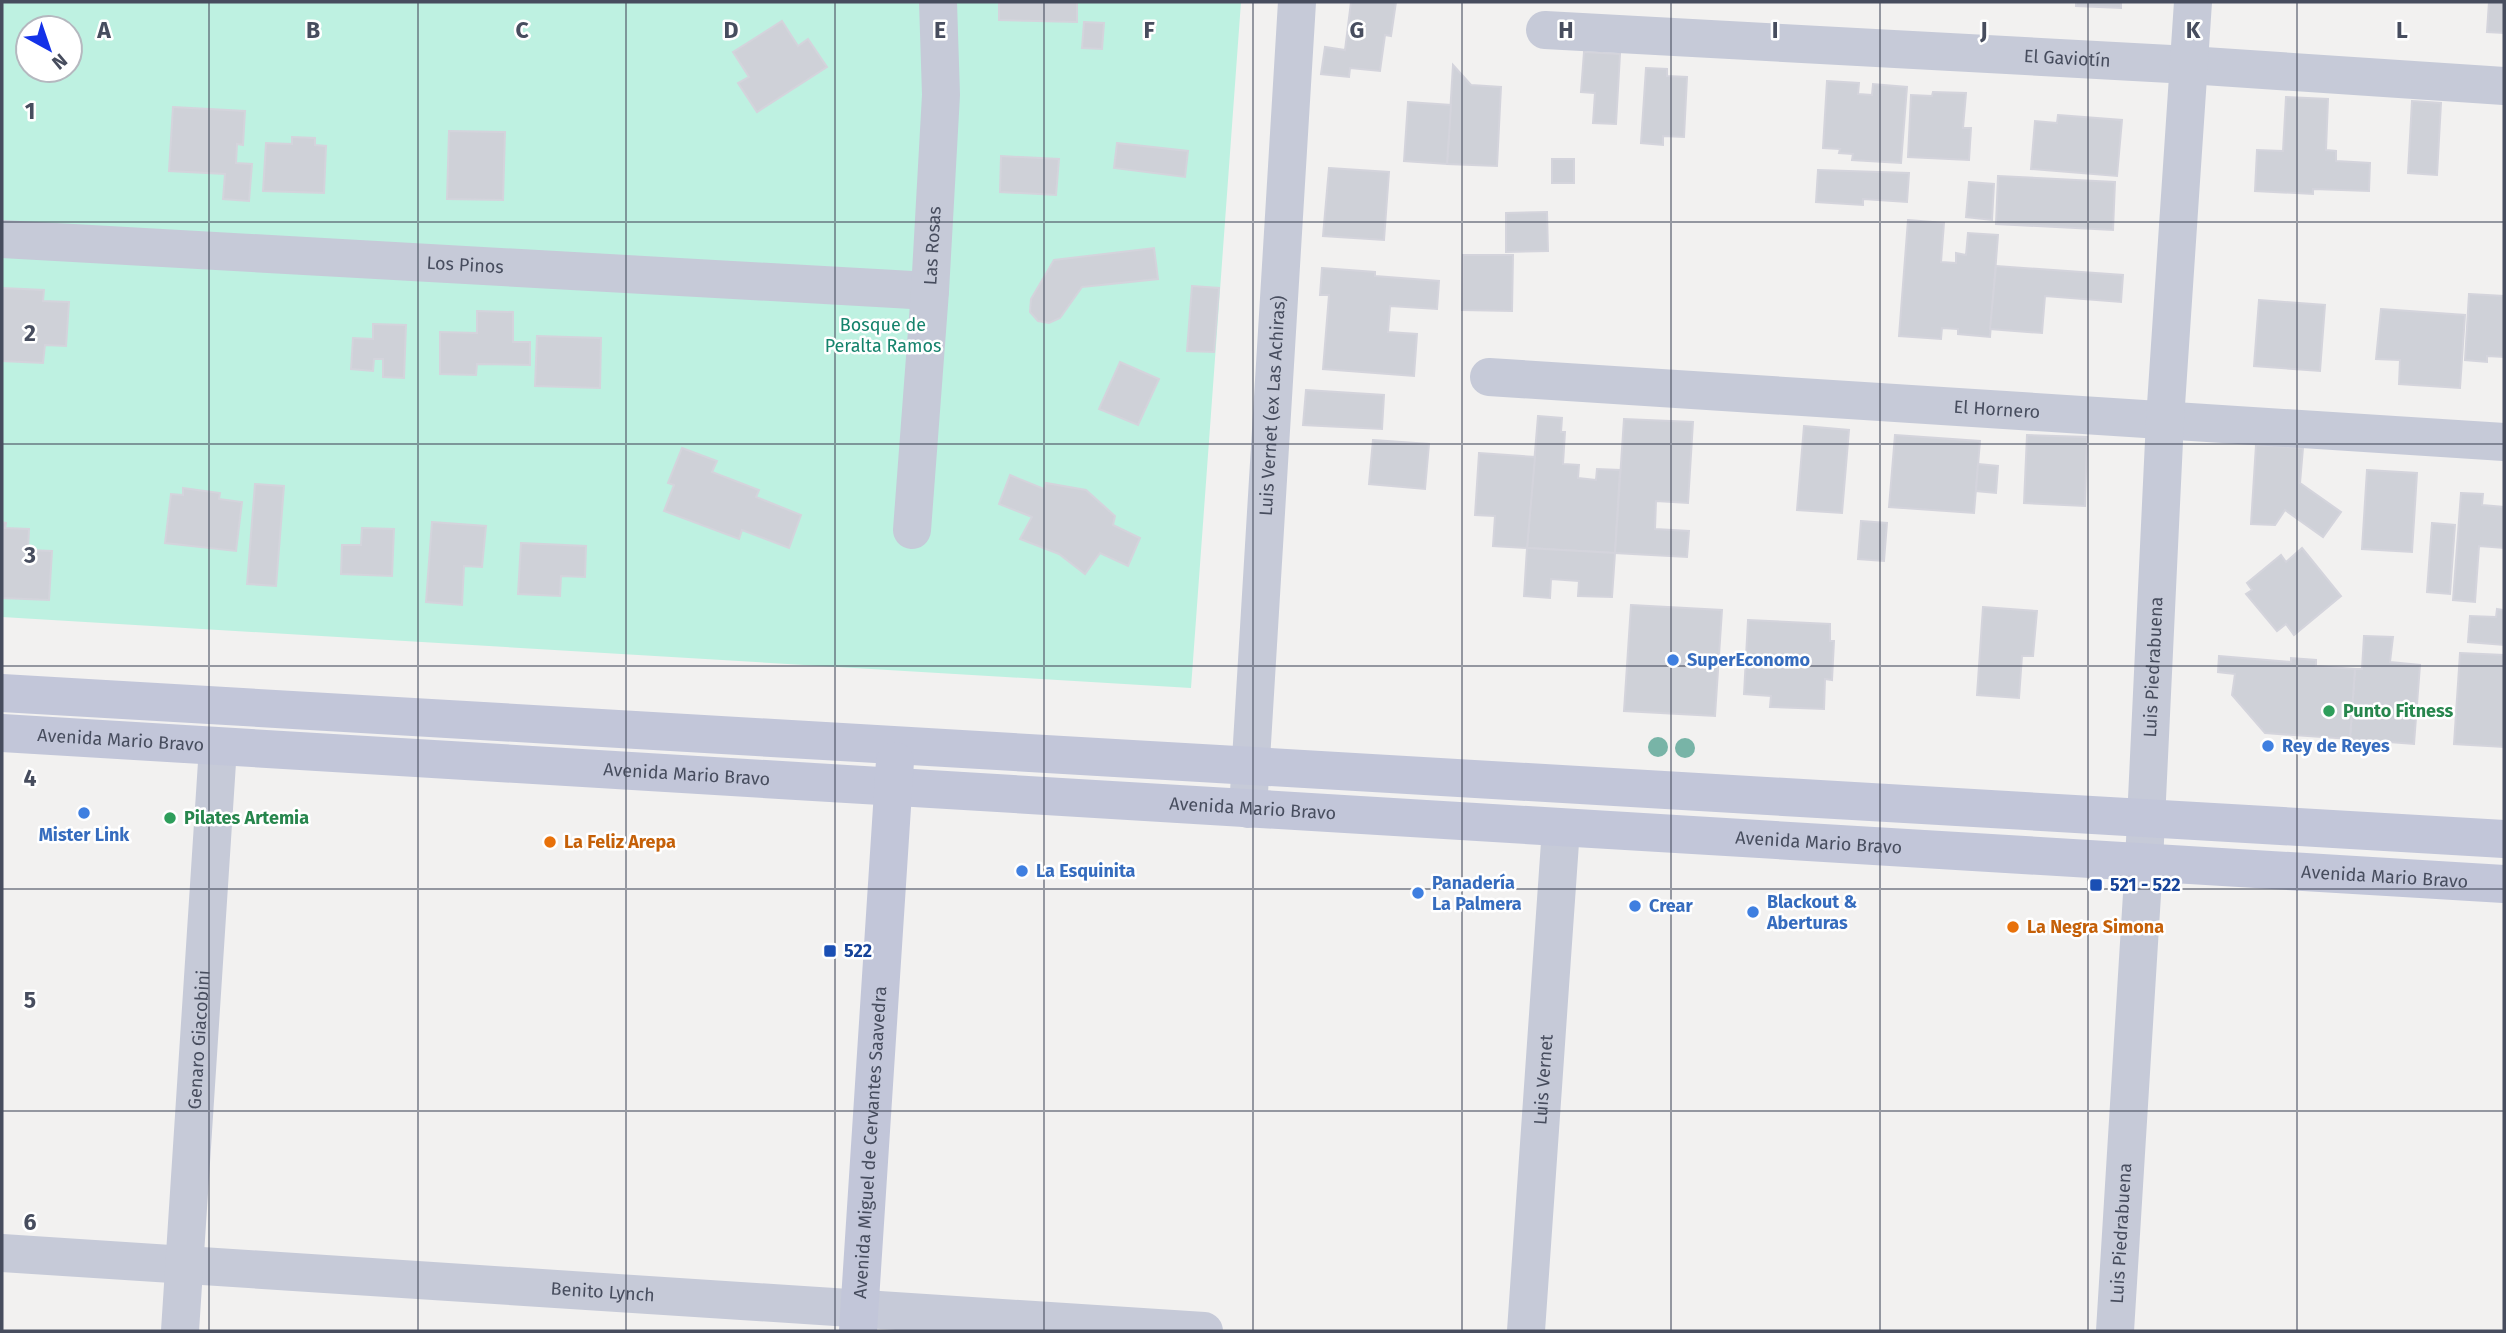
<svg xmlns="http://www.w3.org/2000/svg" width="2506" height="1333" font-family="'Fira Sans',sans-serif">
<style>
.green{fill:#bef1e1;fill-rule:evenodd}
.building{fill:#cfd1d8;stroke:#d4d4dc;stroke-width:2}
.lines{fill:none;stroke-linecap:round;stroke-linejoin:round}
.street{stroke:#c6cad8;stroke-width:38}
.secondary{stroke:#c2c6d9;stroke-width:38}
.tree{fill:#78b4a7}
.grid{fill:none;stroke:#474d5e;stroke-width:2;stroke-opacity:0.55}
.shop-dot{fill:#3f7fe0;stroke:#fff;stroke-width:2.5}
.leisure-dot{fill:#2e9e5b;stroke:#fff;stroke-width:2.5}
.food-dot{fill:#e8710a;stroke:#fff;stroke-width:2.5}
.transit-dot{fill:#1a4fb4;stroke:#fff;stroke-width:2.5}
.labels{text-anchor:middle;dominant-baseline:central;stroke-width:5;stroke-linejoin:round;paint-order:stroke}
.street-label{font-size:18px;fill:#474d5e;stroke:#fff}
.park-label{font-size:18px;fill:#15836c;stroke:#fff}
.shop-label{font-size:18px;font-weight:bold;fill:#366cbe;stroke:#fff;text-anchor:start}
.leisure-label{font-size:18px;font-weight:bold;fill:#27864d;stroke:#fff;text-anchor:start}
.food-label{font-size:18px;font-weight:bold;fill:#c56008;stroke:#fff;text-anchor:start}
.transit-label{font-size:18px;font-weight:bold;fill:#164399;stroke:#fff;text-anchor:start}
.grid-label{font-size:23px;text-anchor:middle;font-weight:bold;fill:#474d5e;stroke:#fff;stroke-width:5;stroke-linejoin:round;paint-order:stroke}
</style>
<rect width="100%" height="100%" fill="#f2f1f0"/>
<path class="green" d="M 2,2 L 1241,2 L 1191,688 L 2,617 ZM 28,28 L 70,28 L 70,70 L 28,70 Z"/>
<g class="building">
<polygon points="999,2 1077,2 1077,22 999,20"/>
<polygon points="1351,2 1396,2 1391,36 1385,35 1380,71 1350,68 1349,77 1321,74 1325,47 1345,50"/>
<polygon points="2076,2 2121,2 2121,8 2076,6"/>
<polygon points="2489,2 2504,2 2504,33 2487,32"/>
<polygon points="782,21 798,46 808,39 827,67 757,112 738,83 749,77 733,52"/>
<polygon points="1084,22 1104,23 1102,49 1082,48"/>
<polygon points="1584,52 1620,54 1616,124 1593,123 1595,93 1581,92"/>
<polygon points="1453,65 1471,85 1501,87 1497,166 1447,164"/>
<polygon points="1646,68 1667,69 1667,76 1687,77 1684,137 1663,136 1663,145 1641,143"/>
<polygon points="1827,81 1859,83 1858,94 1872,95 1873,84 1907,87 1901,163 1852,160 1853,154 1839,153 1840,149 1823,148"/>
<polygon points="1933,92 1966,93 1963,128 1971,128 1969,160 1908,157 1911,95 1932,96"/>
<polygon points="2286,97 2328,99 2326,150 2336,151 2336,161 2370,163 2369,191 2313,189 2313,194 2255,191 2257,150 2283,151"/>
<polygon points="2412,101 2441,103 2437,175 2408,173"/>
<polygon points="1408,102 1451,105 1447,164 1404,161"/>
<polygon points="173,107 245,111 243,145 237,144 236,163 252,164 249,201 223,199 225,174 169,171"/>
<polygon points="2058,115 2122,120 2117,176 2031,169 2035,121 2057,123"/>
<polygon points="449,131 505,132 503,200 447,199"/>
<polygon points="292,137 315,138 315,145 326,146 324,193 263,191 266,143 292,144"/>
<polygon points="1117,143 1188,151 1185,177 1114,168"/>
<polygon points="1001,156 1059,159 1056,195 1000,192"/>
<rect x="1552" y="159" width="22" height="24"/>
<polygon points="1329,168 1389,172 1384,240 1323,236"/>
<polygon points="1818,170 1909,173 1907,202 1863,199 1863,205 1816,202"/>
<polygon points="1998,176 2115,182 2113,230 1996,224"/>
<polygon points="1969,182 1994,184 1992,220 1966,217"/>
<polygon points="1547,212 1548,251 1506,252 1506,213"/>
<polygon points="1908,220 1944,223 1941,262 1956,263 1956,253 1966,255 1968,233 1998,235 1990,337 1958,334 1958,329 1942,328 1941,339 1899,336"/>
<polygon points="1154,248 1158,279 1082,287 1060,318 1049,323 1038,321 1030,312 1031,299 1054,260"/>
<polygon points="1463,255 1513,255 1512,311 1462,310"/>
<polygon points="1996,266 2123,275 2121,302 2045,296 2042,333 1990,329"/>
<polygon points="1322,268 1375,272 1375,276 1439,281 1437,309 1390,306 1388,332 1417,334 1414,376 1323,369 1329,295 1320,295"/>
<polygon points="1192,286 1219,288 1214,352 1187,351"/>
<polygon points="2,288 44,290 43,301 69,302 66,346 45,345 43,363 2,361"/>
<polygon points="2469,294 2504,296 2504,357 2487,356 2487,362 2465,360"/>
<polygon points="2259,300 2325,305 2320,371 2254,366"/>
<polygon points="2381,309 2465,315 2460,388 2399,384 2400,360 2376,359"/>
<polygon points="477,311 513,312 513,342 530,342 530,365 477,364 476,375 440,374 440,332 477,333"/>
<polygon points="373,324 406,325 404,378 383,377 383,359 374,359 373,371 351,369 353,338 373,339"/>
<polygon points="537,336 601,338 600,388 535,386"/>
<polygon points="1120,362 1159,379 1138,425 1099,409"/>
<polygon points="1306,390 1384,395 1382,429 1303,425"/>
<polygon points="1538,416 1562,418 1561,432 1565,432 1563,464 1579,465 1578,478 1596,480 1597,469 1620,470 1615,553 1527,548"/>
<polygon points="1624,419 1693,422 1688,503 1656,501 1655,529 1689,531 1687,557 1615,553"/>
<polygon points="1804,426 1849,430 1842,513 1797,510"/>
<polygon points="1895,435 1980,441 1974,513 1889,507"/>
<polygon points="2027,435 2087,437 2085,506 2024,503"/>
<polygon points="1373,440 1429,444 1425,489 1369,484"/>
<polygon points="2256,445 2303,448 2300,483 2341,512 2323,537 2285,510 2275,525 2251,524"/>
<polygon points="682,448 717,461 712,472 759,490 756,497 801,515 789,548 742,530 739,539 664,511 674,485 668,483"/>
<polygon points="1479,453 1535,457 1527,548 1493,546 1495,516 1475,515"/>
<polygon points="1978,464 1998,466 1996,493 1976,491"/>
<polygon points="2367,470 2417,473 2412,552 2362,549"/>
<polygon points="1010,475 1044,489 1046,483 1086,490 1115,516 1113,525 1140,538 1128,566 1100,553 1085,574 1059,554 1020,539 1032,517 999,504"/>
<polygon points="255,484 284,486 276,586 247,584"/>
<polygon points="183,488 220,493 219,499 242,502 236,551 165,543 171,494 183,495"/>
<polygon points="2461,493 2483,494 2482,505 2504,507 2504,548 2479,546 2475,602 2453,600"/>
<polygon points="1861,521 1887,523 1884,561 1858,559"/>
<polygon points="2,522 6,523 5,528 29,529 28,550 52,551 49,600 2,598"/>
<polygon points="432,522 486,526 482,567 464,566 462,605 426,602"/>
<polygon points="2432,523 2455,525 2450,594 2427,592"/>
<polygon points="362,528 394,529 392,576 341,574 342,545 361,545"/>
<polygon points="521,543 586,546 585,577 561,576 560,596 518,594"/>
<polygon points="1527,548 1615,553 1612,597 1578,596 1579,581 1551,579 1550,598 1524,596"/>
<polygon points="2302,548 2341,596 2294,635 2286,624 2277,631 2246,594 2252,590 2247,583 2281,555 2286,562"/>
<polygon points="1631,605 1722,610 1715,716 1624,711"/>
<polygon points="1983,607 2037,611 2033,656 2022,656 2019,698 1977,695"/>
<polygon points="2497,609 2504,610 2504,645 2468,642 2470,616 2496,617"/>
<polygon points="1748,620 1830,624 1830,641 1834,641 1832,680 1825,679 1824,709 1770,707 1771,696 1744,694"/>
<polygon points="2364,636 2393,637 2390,662 2420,665 2414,744 2350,739 2355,669 2362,669"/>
<polygon points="2460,653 2504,655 2504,747 2454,744"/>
<polygon points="2219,656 2291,662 2291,658 2316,660 2316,666 2355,669 2350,739 2265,733 2232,695 2235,674 2218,672"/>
</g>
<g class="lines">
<g class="street">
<path id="s1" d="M 1545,30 L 2189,65 L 2504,86"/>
<path id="s2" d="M 2,239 L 930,291"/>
<path id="s3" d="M 1489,377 L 2504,442"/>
<path id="s4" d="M 912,530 L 930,291 L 941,95 L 938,2"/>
<path id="s5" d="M 1248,809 L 1297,2"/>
<path id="s6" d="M 2,1253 L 1204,1331"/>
<path id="s7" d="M 180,1331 L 218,747"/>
<path id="s8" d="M 1526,1331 L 1561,828"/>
<path id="s9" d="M 2115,1331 L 2144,862 L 2165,420 L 2193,2"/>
</g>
<g class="secondary">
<polyline points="2,693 2504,839"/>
<path id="s10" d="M 2,733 L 2504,884"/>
<path id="s11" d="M 858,1331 L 895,761"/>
</g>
</g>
<g class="tree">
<circle cx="1658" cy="747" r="10"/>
<circle cx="1685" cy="748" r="10"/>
</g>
<path class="grid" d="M 209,2 L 209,1331M 418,2 L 418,1331M 626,2 L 626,1331M 835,2 L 835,1331M 1044,2 L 1044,1331M 1253,2 L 1253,1331M 1462,2 L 1462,1331M 1671,2 L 1671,1331M 1880,2 L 1880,1331M 2088,2 L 2088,1331M 2297,2 L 2297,1331M 2,222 L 2504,222M 2,444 L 2504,444M 2,666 L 2504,666M 2,889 L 2504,889M 2,1111 L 2504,1111"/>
<g class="shop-dot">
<circle cx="1673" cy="660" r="7"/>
<circle cx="2268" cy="746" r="7"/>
<circle cx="84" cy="813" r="7"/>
<circle cx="1022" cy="871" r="7"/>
<circle cx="1418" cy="893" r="7"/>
<circle cx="1635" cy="906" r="7"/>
<circle cx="1753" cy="912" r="7"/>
</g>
<g class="leisure-dot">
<circle cx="2329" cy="711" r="7"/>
<circle cx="170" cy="818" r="7"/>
</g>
<g class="food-dot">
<circle cx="550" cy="842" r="7"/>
<circle cx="2013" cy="927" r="7"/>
</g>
<g class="transit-dot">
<rect x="2089" y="878" width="14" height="14" rx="3.5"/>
<rect x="823" y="944" width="14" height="14" rx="3.5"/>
</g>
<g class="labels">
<g class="street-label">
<text stroke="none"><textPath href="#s1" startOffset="523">El Gaviotín</textPath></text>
<text stroke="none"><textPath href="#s4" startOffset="285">Las Rosas</textPath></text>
<text stroke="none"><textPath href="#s2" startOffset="464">Los Pinos</textPath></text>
<text stroke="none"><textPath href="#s5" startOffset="404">Luis Vernet (ex Las Achiras)</textPath></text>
<text stroke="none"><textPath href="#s3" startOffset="509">El Hornero</textPath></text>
<text stroke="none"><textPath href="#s9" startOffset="665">Luis Piedrabuena</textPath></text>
<text stroke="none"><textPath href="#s10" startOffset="119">Avenida Mario Bravo</textPath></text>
<text stroke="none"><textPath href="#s10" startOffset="686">Avenida Mario Bravo</textPath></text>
<text stroke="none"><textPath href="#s10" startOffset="1253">Avenida Mario Bravo</textPath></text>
<text stroke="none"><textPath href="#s10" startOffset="1820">Avenida Mario Bravo</textPath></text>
<text stroke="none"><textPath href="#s10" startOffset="2387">Avenida Mario Bravo</textPath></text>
<text stroke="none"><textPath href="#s7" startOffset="292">Genaro Giacobini</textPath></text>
<text stroke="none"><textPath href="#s8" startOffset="252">Luis Vernet</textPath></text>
<text stroke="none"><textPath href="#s11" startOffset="189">Avenida Miguel de Cervantes Saavedra</textPath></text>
<text stroke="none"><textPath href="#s9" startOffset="98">Luis Piedrabuena</textPath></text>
<text stroke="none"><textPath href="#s6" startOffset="602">Benito Lynch</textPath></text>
</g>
<g class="park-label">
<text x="883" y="325">Bosque de<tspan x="883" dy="21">Peralta Ramos</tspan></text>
</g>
<g class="shop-label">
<text x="1687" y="660">SuperEconomo</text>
<text x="2282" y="746">Rey de Reyes</text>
<text x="84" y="835" text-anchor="middle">Mister Link</text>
<text x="1036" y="871">La Esquinita</text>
<text x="1432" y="883">Panadería<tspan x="1432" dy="21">La Palmera</tspan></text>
<text x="1767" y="902">Blackout &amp;<tspan x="1767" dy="21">Aberturas</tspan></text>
<text x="1649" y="906">Crear</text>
</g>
<g class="leisure-label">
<text x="2343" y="711">Punto Fitness</text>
<text x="184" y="818">Pilates Artemia</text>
</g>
<g class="food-label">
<text x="564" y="842">La Feliz Arepa</text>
<text x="2027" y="927">La Negra Simona</text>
</g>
<g class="transit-label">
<text x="2110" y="885">521 - 522</text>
<text x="844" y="951">522</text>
</g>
</g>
<g class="grid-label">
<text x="104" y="38">A</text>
<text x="313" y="38">B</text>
<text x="522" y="38">C</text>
<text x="731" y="38">D</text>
<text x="940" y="38">E</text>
<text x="1149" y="38">F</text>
<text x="1357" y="38">G</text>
<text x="1566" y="38">H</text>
<text x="1775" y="38">I</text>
<text x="1984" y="38">J</text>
<text x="2193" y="38">K</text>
<text x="2402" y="38">L</text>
<text x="30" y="119">1</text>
<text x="30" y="341">2</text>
<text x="30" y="563">3</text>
<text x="30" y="786">4</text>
<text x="30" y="1008">5</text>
<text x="30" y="1230">6</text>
</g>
<rect width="2506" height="1333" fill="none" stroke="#474d5e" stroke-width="7"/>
<g transform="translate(49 49) rotate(140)"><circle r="33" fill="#ffffff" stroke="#b5b8bf" stroke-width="2"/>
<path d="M0-5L12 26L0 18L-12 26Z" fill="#1432e8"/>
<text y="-10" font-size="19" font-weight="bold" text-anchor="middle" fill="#474d5e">N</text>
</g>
</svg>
